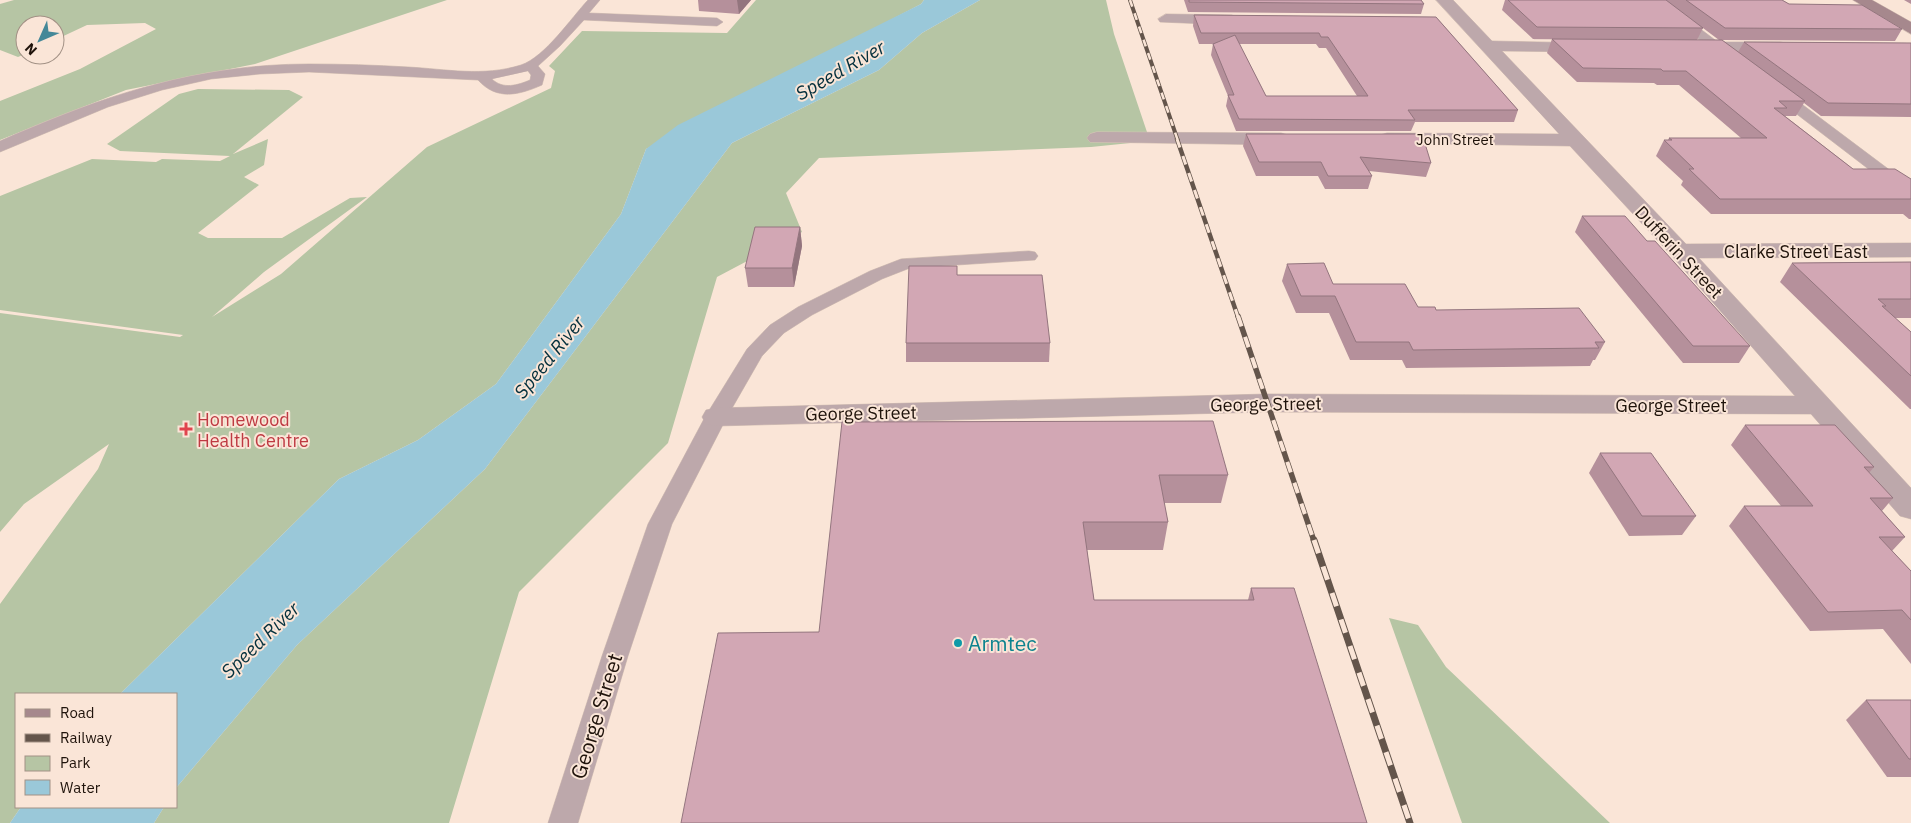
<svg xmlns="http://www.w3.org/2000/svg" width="1911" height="823" font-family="'IBM Plex Sans',sans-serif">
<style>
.green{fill:#b6c5a4}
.water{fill:#9ac8d9}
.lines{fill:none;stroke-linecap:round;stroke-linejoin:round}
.service-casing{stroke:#d7c3b6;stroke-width:1}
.minor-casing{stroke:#d7c3b6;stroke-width:1}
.secondary-casing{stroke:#d7c3b6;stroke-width:1}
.service{fill:#bda8ab;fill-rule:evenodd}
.minor{fill:#bda8ab;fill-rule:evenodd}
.secondary{fill:#a6888d;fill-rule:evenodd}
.rail-far3-casing{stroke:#64554b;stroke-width:4}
.rail-far2-casing{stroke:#64554b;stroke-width:4.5}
.rail-far1-casing{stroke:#64554b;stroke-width:5.5}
.rail-casing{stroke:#64554b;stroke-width:7}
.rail-far3{stroke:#fae5d7;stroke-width:2.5;stroke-dasharray:7;stroke-linecap:butt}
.rail-far2{stroke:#fae5d7;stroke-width:3;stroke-dasharray:9;stroke-linecap:butt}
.rail-far1{stroke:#fae5d7;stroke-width:4;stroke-dasharray:11;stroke-linecap:butt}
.rail{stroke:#fae5d7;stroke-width:5;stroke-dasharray:14;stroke-linecap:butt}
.wall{fill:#b5909b;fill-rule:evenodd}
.shaded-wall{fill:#93757e}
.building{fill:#d2a7b4;stroke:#93757e}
.health-dot{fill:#e0444e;stroke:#fae5d7;stroke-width:2}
.culture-dot{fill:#0f9aa8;stroke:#fae5d7;stroke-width:2}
.labels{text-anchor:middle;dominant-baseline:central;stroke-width:4;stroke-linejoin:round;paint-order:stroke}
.far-street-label{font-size:15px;fill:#1f130b;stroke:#fae5d7}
.street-label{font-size:18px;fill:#1f130b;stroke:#fae5d7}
.health-label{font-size:18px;fill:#be3a42;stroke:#fae5d7;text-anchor:start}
.water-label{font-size:19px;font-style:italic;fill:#04303d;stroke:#fae5d7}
.near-culture-label{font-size:21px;fill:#0d838f;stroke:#fae5d7;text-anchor:start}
.near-street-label{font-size:21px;fill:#1f130b;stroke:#fae5d7}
</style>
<rect width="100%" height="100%" fill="#fae5d7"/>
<g class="green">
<polygon points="14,0 447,0 255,64 126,90 0,140 0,101 80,69 156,29 145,23 87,25 55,40 55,25 25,25 25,54 18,57 0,50 0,4"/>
<polygon points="756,0 924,0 921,4 646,149 621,214 496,384 418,440 339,479 120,694 16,694 16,807 21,807 10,823 0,823 0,604 98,469 109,444 24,504 0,532 0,313 180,337 183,335 0,310 0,196 92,159 156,162 162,159 220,161 230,156 120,151 107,144 179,94 198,89 289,90 303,97 233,154 268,139 264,165 244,177 259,185 198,233 208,238 282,238 350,198 367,197 264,272 212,317 281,274 427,147 551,88 555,71 549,66 582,31 727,33"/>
<polygon points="980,0 1106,0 1114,34 1150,141 1091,147 819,158 786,193 802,232 717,277 668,443 519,592 449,823 154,823 164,807 176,807 176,788 297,645 485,469 732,143 879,70 922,33"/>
<polygon points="1389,618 1418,625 1446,667 1610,823 1462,823"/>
</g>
<g class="water">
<polygon points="924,0 980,0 922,33 879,70 732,143 485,469 297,645 176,788 176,694 120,694 339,479 418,440 496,384 621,214 646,149 678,125 921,4"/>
<polygon points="21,807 164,807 154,823 10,823"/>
</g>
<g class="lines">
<defs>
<g id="service">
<path d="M 588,0 L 600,0 L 589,13 L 717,18 L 723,22 L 717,26 L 584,20 L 560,46 L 538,66 L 545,74 L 542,85 C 519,95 497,101 478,80 L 309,72 L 260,74 L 211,79 L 162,90 L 108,107 L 0,152 L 0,141 C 101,96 197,64 309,64 C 342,64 375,65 408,67 C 446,69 483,77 521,65 C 545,57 571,18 588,0 ZM 528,71 L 531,75 L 530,80 C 518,85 503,90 492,79 Z"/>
<polygon points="1648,0 1662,0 1739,58 1737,61 1727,61"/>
<polygon points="1778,89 1783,90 1911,186 1911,199 1905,197 1773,96 1771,93 1773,90"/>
<polygon points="1029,251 1035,252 1038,256 1035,260 910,268 882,279 812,315 784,333 762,356 727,417 672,524 628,656 578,823 548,823 602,656 648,524 705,417 747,349 770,325 798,307 870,271 901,259"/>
</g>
<g id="minor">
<polygon points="1436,0 1453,0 1492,41 1593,43 1595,47 1593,51 1587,52 1502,51 1686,244 1911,243 1911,257 1699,258 1911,488 1911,519 1900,516 1811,414 1267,412 716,426 706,424 702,417 706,410 716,408 1267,394 1795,396 1672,256 1570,146 1380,143 1377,139 1380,135 1387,133 1559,134"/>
<polygon points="1166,14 1232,15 1240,20 1232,25 1160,22 1158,19"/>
<polygon points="1695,42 1780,42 1786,43 1788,47 1786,51 1780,52 1689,51 1687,47 1689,43"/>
<polygon points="1097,132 1281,133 1288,135 1291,139 1288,143 1281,145 1090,142 1087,138 1090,134"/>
</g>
<polygon id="secondary" points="1853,0 1872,0 1911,22 1911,34"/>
</defs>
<use href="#service" class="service-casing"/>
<use href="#minor" class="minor-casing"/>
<use href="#secondary" class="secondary-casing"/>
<use href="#service" class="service"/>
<use href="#minor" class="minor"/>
<use href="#secondary" class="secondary"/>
<defs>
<polyline id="rail-far3" points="1130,0 1178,141"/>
<polyline id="rail-far2" points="1177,139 1238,317"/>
<polyline id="rail-far1" points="1238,316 1314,541"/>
<polyline id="rail" points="1314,540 1410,823"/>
</defs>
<use href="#rail-far3" class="rail-far3-casing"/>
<use href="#rail-far2" class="rail-far2-casing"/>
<use href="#rail-far1" class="rail-far1-casing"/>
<use href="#rail" class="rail-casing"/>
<use href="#rail-far3" class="rail-far3"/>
<use href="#rail-far2" class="rail-far2"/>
<use href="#rail-far1" class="rail-far1"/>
<use href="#rail" class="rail"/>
</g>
<g class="wall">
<polygon points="698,0 751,0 739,14 699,11"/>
<polygon points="1184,0 1421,0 1424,4 1421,14 1188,12"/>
<polygon points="1505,0 1782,0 1789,4 1902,29 1895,41 1722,40 1738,52 1744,42 1911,43 1911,117 1821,116 1804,103 1796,116 1785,116 1853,169 1911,179 1911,219 1909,219 1903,214 1711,214 1681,185 1683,181 1656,156 1664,140 1668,140 1669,138 1741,138 1679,85 1657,85 1654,83 1577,82 1547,53 1552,39 1719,40 1703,28 1697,40 1533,39 1502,10"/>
<polygon points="1904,0 1911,0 1911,4"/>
<path d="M 1194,15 L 1436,17 L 1518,110 L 1514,122 L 1415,122 L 1411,131 L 1236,131 L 1226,106 L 1228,96 L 1211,55 L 1213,44 L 1214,44 L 1199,44 L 1193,26 ZM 1239,44 L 1316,44 L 1319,48 L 1326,48 L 1357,96 L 1266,96 Z"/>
<polygon points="1246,134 1431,163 1426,177 1369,171 1372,176 1368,189 1325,189 1318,176 1256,176 1243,146"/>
<polygon points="1582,216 1647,241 1750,346 1739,363 1683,363 1575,232"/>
<polygon points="800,227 802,246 794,287 748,287 745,268"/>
<polygon points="1911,262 1911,318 1895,318 1911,332 1911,409 1910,409 1780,282 1792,263"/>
<polygon points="1287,264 1333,284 1418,307 1605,342 1595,360 1593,360 1590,366 1406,368 1402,360 1350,360 1329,313 1296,313 1282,281"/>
<polygon points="957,275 1050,343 1049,362 906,362 906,343"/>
<polygon points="842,422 1228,475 1221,503 1164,503 1168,522 1163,550 1087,550 1094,600 1248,600 1251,588 1367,823"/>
<polygon points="1745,425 1874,467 1869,473 1893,498 1882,511 1905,537 1892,551 1911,571 1911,664 1883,629 1810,631 1729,526 1744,506 1781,506 1731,445"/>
<polygon points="1600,453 1696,516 1682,535 1629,536 1589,473"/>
<polygon points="1866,700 1911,700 1911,777 1887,777 1846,720"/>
</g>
<g class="shaded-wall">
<polygon points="737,0 751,0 739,14"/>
<polygon points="800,227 802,246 794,287 792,268"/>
</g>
<g class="building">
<polygon points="1189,0 1421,0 1424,4 1189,2"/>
<polygon points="1508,0 1666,0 1703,28 1537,27"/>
<polygon points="1686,0 1782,0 1789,4 1862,5 1902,29 1725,28"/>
<polygon points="1194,15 1436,17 1518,110 1408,110 1415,120 1239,119 1228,95 1234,95 1213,44 1235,35 1266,96 1368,96 1328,37 1321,37 1319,33 1201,33"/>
<polygon points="1552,39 1722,40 1805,101 1779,101 1787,108 1774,108 1853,169 1895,169 1911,179 1911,199 1720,199 1689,169 1694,169 1664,140 1672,140 1669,138 1767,138 1686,71 1663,71 1661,69 1583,68"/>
<polygon points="1744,42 1911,43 1911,104 1828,103"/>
<polygon points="1246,134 1422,134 1431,163 1360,157 1372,176 1328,176 1321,162 1259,162"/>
<polygon points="1582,216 1625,216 1647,241 1655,241 1750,346 1693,346"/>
<polygon points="755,227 800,227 792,268 745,268"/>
<polygon points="1911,262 1911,299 1878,299 1886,306 1882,306 1911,332 1911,376 1792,263"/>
<polygon points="1324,263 1333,284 1405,284 1418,307 1435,307 1436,310 1579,308 1605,342 1595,342 1599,348 1413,350 1409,342 1356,342 1335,296 1301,296 1287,264"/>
<polygon points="909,266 957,266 957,275 1042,275 1050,343 906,343"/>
<polygon points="1213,421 1228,475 1159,475 1168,522 1083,522 1094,600 1254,600 1251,588 1294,588 1367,823 681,823 718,633 819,632 842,422"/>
<polygon points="1745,425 1835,425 1874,467 1864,467 1893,498 1870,498 1905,537 1879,537 1911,571 1911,620 1902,610 1828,612 1744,506 1813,506"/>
<polygon points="1600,453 1651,453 1696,516 1642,516"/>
<polygon points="1866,700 1911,700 1911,759 1909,759"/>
</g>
<path class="health-dot" d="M183.5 421.5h5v5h5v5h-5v5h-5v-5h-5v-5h5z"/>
<circle class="culture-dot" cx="958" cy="643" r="5"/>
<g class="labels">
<g class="far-street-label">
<text x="1455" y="139">John Street</text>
</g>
<g class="street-label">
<text x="1796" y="251">Clarke Street East</text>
<text transform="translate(1679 252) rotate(47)">Dufferin Street</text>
<text transform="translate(1266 404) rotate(-1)">George Street</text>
<text x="1671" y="405">George Street</text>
<text transform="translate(861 413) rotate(-1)">George Street</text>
</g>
<g class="health-label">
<text x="197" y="419">Homewood<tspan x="197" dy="21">Health Centre</tspan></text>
</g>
<g class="water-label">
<text transform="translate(840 70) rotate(-30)">Speed River</text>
<text transform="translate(549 357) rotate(-51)">Speed River</text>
<text transform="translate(260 640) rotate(-44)">Speed River</text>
</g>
<g class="near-culture-label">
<text x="968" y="643">Armtec</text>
</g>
<g class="near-street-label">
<text transform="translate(596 716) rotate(-73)">George Street</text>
</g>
</g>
<rect x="15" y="693" width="162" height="115" fill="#fae5d7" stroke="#a29185"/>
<rect x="25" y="709" width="25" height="8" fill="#a6888d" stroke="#a29185"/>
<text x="60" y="718" font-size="15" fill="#1f130b">Road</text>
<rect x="25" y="734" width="25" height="8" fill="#64554b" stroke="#a29185"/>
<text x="60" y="743" font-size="15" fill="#1f130b">Railway</text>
<rect x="25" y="756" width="25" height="15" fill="#b6c5a4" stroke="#a29185"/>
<text x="60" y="768" font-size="15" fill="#1f130b">Park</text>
<rect x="25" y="780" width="25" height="15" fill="#9ac8d9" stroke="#a29185"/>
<text x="60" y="793" font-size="15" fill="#1f130b">Water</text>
<g transform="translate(40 40) rotate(225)"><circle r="24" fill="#fae5d7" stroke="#a29185"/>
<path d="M0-4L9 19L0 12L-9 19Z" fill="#458898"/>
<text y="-8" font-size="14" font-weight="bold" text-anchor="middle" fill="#1f130b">N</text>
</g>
</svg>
